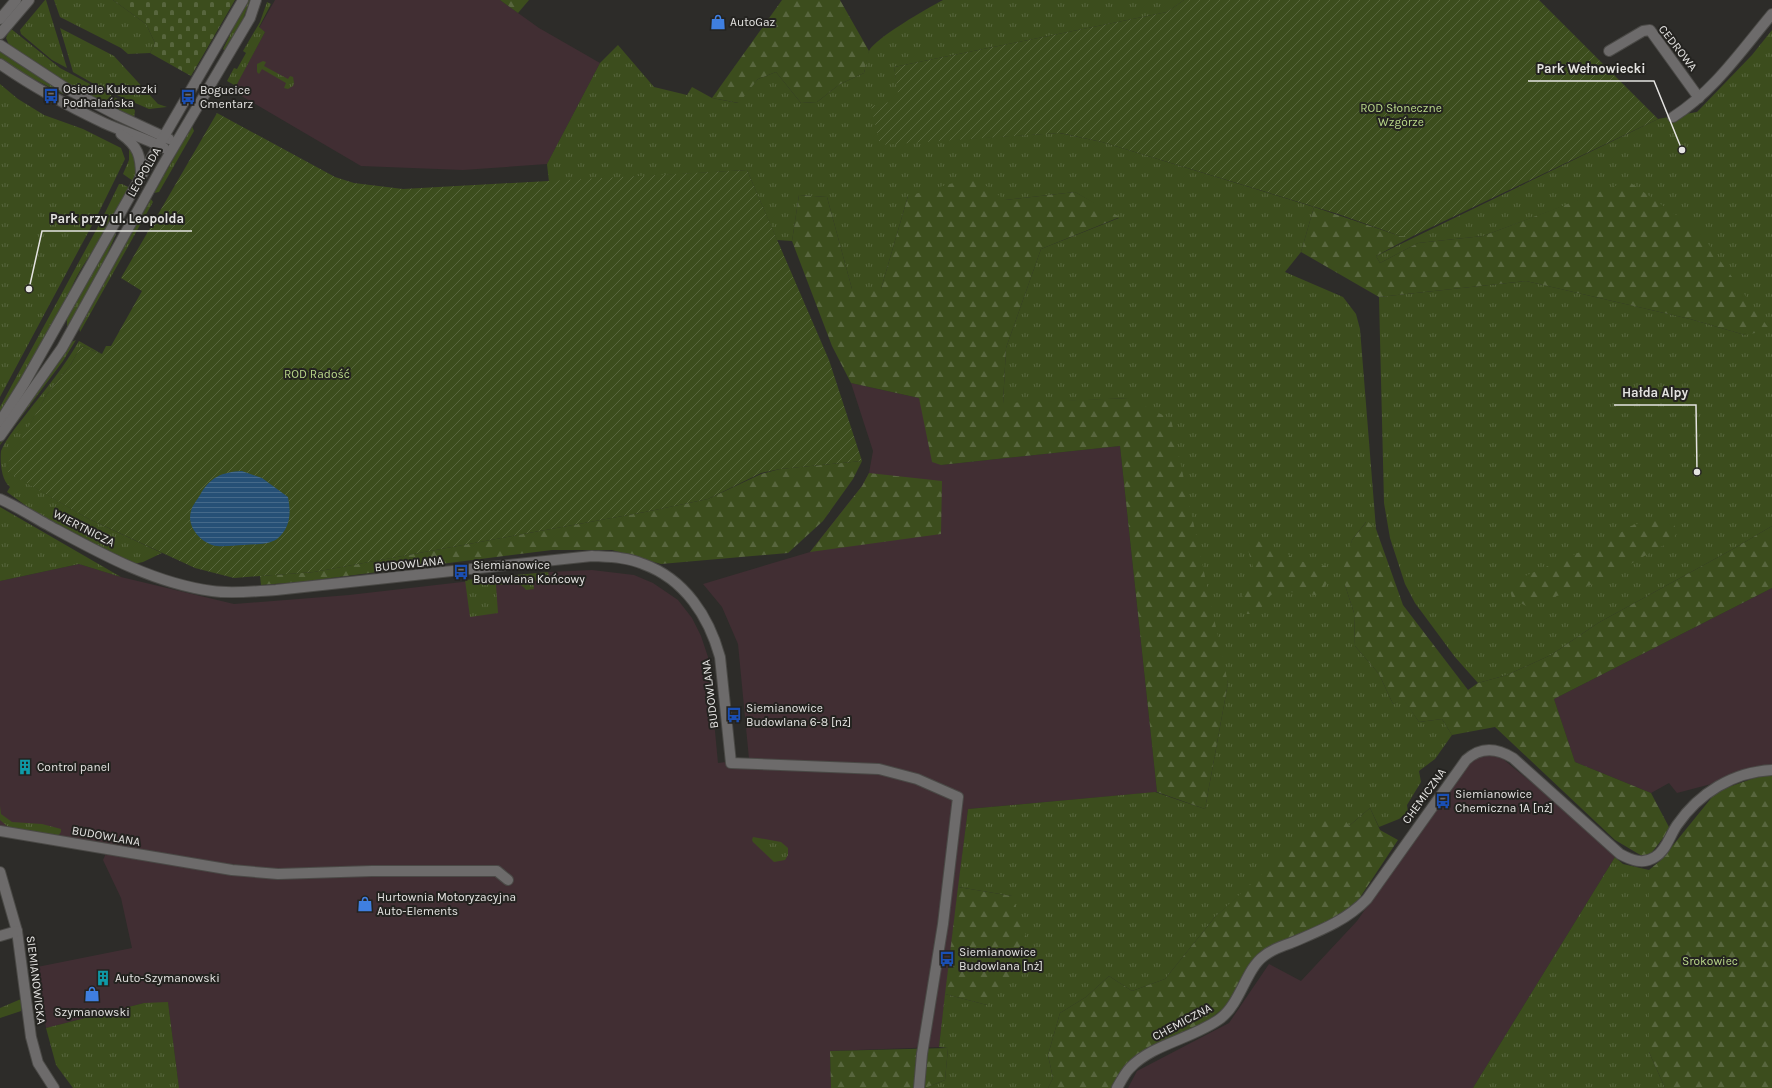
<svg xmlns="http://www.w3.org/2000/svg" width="1772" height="1088" font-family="Karla,sans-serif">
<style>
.industrial{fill:#412e33}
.grass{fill:url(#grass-tufts)}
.forest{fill:url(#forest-firs)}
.cemetery{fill:url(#cemetery-stones)}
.garden{fill:url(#garden-furrows)}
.water{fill:url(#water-rules)}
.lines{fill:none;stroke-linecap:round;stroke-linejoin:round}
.minor-casing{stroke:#4a4946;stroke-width:12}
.minor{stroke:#6d6b6b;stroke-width:10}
.labels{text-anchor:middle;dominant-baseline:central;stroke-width:4;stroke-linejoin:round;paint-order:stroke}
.poi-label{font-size:12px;fill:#e4e3e1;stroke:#242320;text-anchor:start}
.street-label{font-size:12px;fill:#e4e3e1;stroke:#242320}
.park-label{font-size:12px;fill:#bad98a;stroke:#242320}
.leader{fill:none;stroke:#e4e3e1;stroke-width:1.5}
.callout-dot{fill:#e4e3e1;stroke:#242320;stroke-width:1.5}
.callout-label{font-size:13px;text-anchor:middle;font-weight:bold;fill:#e4e3e1;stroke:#242320;stroke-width:4;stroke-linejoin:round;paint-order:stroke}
</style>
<defs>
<pattern id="grass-tufts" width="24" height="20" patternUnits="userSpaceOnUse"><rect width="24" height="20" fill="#3c4d1d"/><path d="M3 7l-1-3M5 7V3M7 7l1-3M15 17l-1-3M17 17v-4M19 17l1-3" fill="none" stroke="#58663e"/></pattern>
<pattern id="forest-firs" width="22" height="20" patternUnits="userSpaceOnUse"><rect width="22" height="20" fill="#3c4d1d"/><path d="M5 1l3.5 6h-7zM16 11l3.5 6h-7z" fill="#58663e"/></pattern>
<pattern id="cemetery-stones" width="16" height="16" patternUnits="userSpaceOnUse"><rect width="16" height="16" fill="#3c4d1d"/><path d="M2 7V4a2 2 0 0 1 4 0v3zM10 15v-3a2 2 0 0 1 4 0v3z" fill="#58663e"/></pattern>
<pattern id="garden-furrows" width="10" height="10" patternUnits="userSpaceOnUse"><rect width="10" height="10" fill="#3c4d1d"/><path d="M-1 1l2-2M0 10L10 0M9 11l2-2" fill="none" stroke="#58663e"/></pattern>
<pattern id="water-rules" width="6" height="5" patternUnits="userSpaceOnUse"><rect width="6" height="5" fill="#265076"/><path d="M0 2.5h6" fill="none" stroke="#456989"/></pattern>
</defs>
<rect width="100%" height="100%" fill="#2d2c29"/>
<g class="industrial">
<polygon points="275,0 500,0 539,28 600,63 547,164 463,170 361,166 233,91 265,32 259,28"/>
<polygon points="851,383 919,398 941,465 1120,446 1157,792 968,809 939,1047 830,1051 831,1088 179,1088 168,1003 144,1003 46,1028 37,967 132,948 121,898 103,860 109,847 0,826 0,581 79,564 121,577 234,604 349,595 548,572 592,570 634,575 653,583 678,600 692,618 701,636 708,657 718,763 749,759 738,644 722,607 703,584 810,552 862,486 869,473 873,451"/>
<polygon points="1772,588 1772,768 1677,793 1669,783 1651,793 1575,762 1554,699"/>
<polygon points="1487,752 1503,759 1572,816 1615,857 1473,1088 1128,1088 1137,1071 1229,1023 1269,964 1301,981 1357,921 1458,776 1475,758"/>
</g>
<g class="grass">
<polygon points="45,0 46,0 67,68 52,60 21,34 20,30"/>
<polygon points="54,0 113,0 146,24 155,43 150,53 128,54 121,48 60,17"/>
<polygon points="247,0 250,0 243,19 225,51 223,49"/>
<path d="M 943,0 L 1184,0 L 1167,12 L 894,67 L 900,100 L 880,144 L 1059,133 L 1102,142 L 1314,207 L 1301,252 L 1285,272 L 1343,297 L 1356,314 L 1360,329 L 1376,529 L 1366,522 L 1352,540 L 1345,585 L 1354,613 L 1355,646 L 1379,674 L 1393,704 L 1403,698 L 1419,722 L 1442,719 L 1452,735 L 1435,759 L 1419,771 L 1421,782 L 1407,805 L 1408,812 L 1399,819 L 1379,827 L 1370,808 L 1349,826 L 1267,871 L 1215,917 L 1165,979 L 1132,991 L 1109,976 L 1086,997 L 1060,1013 L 1048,1055 L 1053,1078 L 1048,1088 L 925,1088 L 945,1080 L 948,1048 L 939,1047 L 945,994 L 987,1005 L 1012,896 L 958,887 L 968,809 L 1155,792 L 1205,809 L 1228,683 L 1128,398 L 1003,404 L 1006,348 L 1041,249 L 1119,218 L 1075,192 L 1005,200 L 908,196 L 881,289 L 852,289 L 827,197 L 799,195 L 792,241 L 777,240 L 747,170 L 549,182 L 547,164 L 600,63 L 618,45 L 654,87 L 687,95 L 692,87 L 712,98 L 738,103 L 758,79 L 776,72 L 801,103 L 817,102 L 840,84 L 864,73 C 866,66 866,57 869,51 C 875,38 928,8 943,0 Z"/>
<polygon points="267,2 271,4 259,27 265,32 236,86 227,81 234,68 237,69 246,53 243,51 260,22"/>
<path d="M 10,28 L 60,68 L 133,107 L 135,111 L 134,117 C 90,101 48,72 9,45 L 6,38 Z"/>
<polygon points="60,28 114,56 158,104 167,107 149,109 101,88 73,72"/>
<polygon points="1772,30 1772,526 1733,549 1598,623 1551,655 1507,675 1478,683 1455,657 1415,603 1405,584 1390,538 1384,503 1379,297 1526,281 1690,319 1745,335 1628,182 1483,236 1418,243 1380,263 1376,256 1658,119 1697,112 1752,55"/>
<polygon points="0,51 65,93 63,94 22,73 3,61 0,59"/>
<polygon points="263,61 266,62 264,66 288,79 290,76 293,77 294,83 293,86 288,89 284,88 286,83 262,69 259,74 257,72 257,64"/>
<polygon points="0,84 18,99 44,115 83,129 121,148 125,159 98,214 0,397"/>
<polygon points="192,126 194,131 159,192 154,193"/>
<path d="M 129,145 C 136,155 139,169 133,181 L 123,174 L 129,160 Z"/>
<path d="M 119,184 L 122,184 L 130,188 C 119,206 110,225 99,242 C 85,263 75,275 67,300 L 0,417 L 0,407 L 100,223 Z"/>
<polygon points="151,199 153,202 80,332 79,327"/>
<polygon points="114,233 116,234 99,273 67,327 67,318"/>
<path d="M 76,340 L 63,361 L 0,445 C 0,434 60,357 71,342 Z"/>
<path d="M 79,341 L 102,354 L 81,346 L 71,364 L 47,394 L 5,470 L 87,518 L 162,553 L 143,562 L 134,564 L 43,518 L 7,492 L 10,487 C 1,480 0,461 1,451 C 7,437 18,425 27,413 C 45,390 64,367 79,341 Z"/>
<polygon points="0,507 121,577 79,564 0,581"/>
<path d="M 548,572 L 549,576 L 547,579 L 533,581 L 534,589 L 526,590 C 519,580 507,584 496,585 L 498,613 L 470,617 L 465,580 Z"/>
<polygon points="0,806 1,814 12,822 42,824 61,829 61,832 58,836 13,829 7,826 0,820"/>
<polygon points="753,837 781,842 788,848 788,855 785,860 774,862 753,842 752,840"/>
<polygon points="1615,857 1623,864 1649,870 1649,1052 1665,1088 1473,1088"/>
<polygon points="21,999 21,1011 0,1018 0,1008"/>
<polygon points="168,1002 179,1088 73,1088 56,1065 46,1028 144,1003"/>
</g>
<g class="forest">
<polygon points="500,0 529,0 518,13"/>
<polygon points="782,0 840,0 869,51 864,73 840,84 817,102 801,103 776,72 758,79 739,103 712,98"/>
<polygon points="974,177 1005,200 1075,192 1120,217 1041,249 1006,348 1003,403 1128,398 1171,419 1228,683 1205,809 1157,792 1120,446 941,465 932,462 919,398 851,383 832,346 792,241 799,195 827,197 852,289 881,289 908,196"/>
<polygon points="1628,181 1699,231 1770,330 1745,335 1690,319 1526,281 1379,297 1301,252 1314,207 1400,236 1413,236 1376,256 1380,263 1418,243 1483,236"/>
<polygon points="862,461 853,479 823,521 788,553 661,564 612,550 552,550 299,582 261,585 260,576 314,572 645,512 708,499 761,474 780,469"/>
<polygon points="869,473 942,481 941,534 810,552 862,486"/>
<polygon points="1651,519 1664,519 1673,522 1677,532 1671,544 1662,546 1599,582 1557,596 1528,607 1512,598 1510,590 1514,581 1612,538 1631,526"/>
<polygon points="1367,521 1376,529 1403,605 1468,690 1478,683 1507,675 1551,655 1598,623 1733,549 1772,526 1772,588 1554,699 1575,762 1651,793 1670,829 1649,856 1642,856 1615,840 1495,727 1452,735 1442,719 1419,722 1403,699 1393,704 1379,674 1355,646 1354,613 1345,585 1343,570 1352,540"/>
<path d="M 1256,540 L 1287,554 L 1299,561 L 1326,566 C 1330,582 1328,586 1315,595 C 1305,594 1279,589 1271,595 C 1265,601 1262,609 1255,614 L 1247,614 C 1236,599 1246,588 1255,575 C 1253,562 1248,557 1248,544 Z"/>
<polygon points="1772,772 1772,1088 1665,1088 1649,1052 1649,870 1661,860 1717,791"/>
<polygon points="1370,808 1380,830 1398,840 1355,905 1332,920 1259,955 1224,1008 1207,1021 1127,1064 1113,1088 1048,1088 1053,1078 1048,1055 1060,1013 1086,997 1109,976 1132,991 1165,979 1215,917 1325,816 1345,820 1349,826"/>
<polygon points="958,887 1012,896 1032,953 987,1005 945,994"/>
<polygon points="948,1048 945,1080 925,1088 831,1088 830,1051"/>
</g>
<polygon class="cemetery" points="113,0 235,0 191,76 150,53 155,43 146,24"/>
<g class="garden">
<polygon points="1184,0 1539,0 1658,119 1413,236 1400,236 1338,214 1102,142 1060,133 880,145 871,106 899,100 894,67 1167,12"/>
<polygon points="217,113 335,177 354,183 403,189 747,170 829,360 862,461 780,469 761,473 708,499 645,512 314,572 234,578 195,568 87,518 4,470 47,394 71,364 81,346 102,354 106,346 111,346 142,291 121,278"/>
</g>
<path class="water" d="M 242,471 L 262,478 L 288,497 C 291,512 291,528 277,539 C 268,545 255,544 244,545 C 236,545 225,547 217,546 C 202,544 186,527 191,511 C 192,506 197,500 200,495 C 210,477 222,472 242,471 Z"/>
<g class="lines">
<defs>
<g id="minor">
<polyline points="0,19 16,0"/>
<polyline points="0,34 29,0"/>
<polyline points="0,45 67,89 117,115 169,139"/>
<polyline points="1609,51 1643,31 1650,30 1699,98"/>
<path d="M 0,64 C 33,87 68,106 104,123 C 124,132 145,138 164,148"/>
<path d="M 1673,117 C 1714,91 1741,51 1772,14"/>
<path d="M 121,134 C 138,146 141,156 141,176"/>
<polyline points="0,422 25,382 152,157 243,0"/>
<polyline points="0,436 62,348 163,165 250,18 256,0"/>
<path d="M 0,499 C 16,506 30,515 46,524 C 98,552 152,583 212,591 C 233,594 255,591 276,590 L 592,556 C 609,557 627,557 643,564 C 685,579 709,617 720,657 L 731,763 L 879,769 L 917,779 L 958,797 L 943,924 L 922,1054 L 919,1088"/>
<polyline points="0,831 232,870 278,874 372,871 497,871 508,880"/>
<polyline points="0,872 17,931 31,1037 38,1063 54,1088"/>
<polyline points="0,936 17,931"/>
<path d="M 1117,1088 C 1121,1081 1125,1073 1130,1068 C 1152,1044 1195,1038 1221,1018 C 1241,1002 1246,969 1264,956 C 1271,950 1282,946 1291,943 C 1319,931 1346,921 1367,899 L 1466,760 C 1481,746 1497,748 1513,758 L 1620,854 C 1631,860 1643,865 1655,857 C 1666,851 1670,835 1677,825 C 1699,793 1733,772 1772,770"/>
</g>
</defs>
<use href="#minor" class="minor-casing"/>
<use href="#minor" class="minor"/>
</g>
<defs>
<symbol id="shop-bare" viewBox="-9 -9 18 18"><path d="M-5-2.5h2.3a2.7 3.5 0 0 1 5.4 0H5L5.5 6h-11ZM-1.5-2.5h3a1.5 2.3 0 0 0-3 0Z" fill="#3f7fe0" stroke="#242320" stroke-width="2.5" paint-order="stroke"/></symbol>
<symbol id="bus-bare" viewBox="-9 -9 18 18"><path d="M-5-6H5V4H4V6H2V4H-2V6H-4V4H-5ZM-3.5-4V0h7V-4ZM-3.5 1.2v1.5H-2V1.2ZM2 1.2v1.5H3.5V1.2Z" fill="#1a4fb4" stroke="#242320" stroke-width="2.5" paint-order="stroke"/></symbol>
<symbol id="building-bare" viewBox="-9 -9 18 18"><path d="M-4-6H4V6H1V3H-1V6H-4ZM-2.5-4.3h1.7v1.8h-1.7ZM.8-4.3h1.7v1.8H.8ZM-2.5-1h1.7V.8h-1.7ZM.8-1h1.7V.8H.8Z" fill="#0f9aa8" stroke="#242320" stroke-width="2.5" paint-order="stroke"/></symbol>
</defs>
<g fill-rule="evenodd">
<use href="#shop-bare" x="707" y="11" width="22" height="22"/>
<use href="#bus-bare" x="40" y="85" width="22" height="22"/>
<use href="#bus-bare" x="177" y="86" width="22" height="22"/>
<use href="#bus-bare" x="450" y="561" width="22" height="22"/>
<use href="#bus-bare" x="723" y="704" width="22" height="22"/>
<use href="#building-bare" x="14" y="756" width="22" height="22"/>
<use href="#bus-bare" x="1432" y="790" width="22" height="22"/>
<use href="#shop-bare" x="354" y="893" width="22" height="22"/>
<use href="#bus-bare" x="936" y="948" width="22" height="22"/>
<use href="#building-bare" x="92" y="967" width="22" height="22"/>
<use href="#shop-bare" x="81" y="983" width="22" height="22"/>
</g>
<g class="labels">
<g class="poi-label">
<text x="730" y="22">AutoGaz</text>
<text x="63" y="89">Osiedle Kukuczki<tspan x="63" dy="14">Podhalańska</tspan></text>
<text x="200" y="90">Bogucice<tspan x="200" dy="14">Cmentarz</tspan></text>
<text x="473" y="565">Siemianowice<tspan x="473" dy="14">Budowlana Końcowy</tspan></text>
<text x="746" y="708">Siemianowice<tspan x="746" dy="14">Budowlana 6-8 [nż]</tspan></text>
<text x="37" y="767">Control panel</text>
<text x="1455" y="794">Siemianowice<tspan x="1455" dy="14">Chemiczna 1A [nż]</tspan></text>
<text x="377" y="897">Hurtownia Motoryzacyjna<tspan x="377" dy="14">Auto-Elements</tspan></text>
<text x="959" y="952">Siemianowice<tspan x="959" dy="14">Budowlana [nż]</tspan></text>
<text x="115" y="978">Auto-Szymanowski</text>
<text x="92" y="1012" text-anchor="middle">Szymanowski</text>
</g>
<g class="street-label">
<text transform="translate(1678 48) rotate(52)">CEDROWA</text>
<text transform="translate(144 172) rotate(-60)">LEOPOLDA</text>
<text transform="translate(84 528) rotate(27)">WIERTNICZA</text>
<text transform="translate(409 564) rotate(-6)">BUDOWLANA</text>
<text transform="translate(710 694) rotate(-97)">BUDOWLANA</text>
<text transform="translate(1424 796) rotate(-54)">CHEMICZNA</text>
<text transform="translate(106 836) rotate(10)">BUDOWLANA</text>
<text transform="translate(36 980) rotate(83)">SIEMIANOWICKA</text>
<text transform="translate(1182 1022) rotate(-28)">CHEMICZNA</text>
</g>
<g class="park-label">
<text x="1401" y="108">ROD Słoneczne<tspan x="1401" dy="14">Wzgórze</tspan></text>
<text x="317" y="374">ROD Radość</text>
<text x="1710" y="961">Srokowiec</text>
</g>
</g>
<path class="leader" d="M1682 150L1654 81H1528M29 289L42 231H192M1697 472L1696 405H1614"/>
<g class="callout-dot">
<circle cx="1682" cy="150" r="4"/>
<circle cx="29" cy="289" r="4"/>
<circle cx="1697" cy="472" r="4"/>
</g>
<g class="callout-label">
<text x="1591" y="73">Park Wełnowiecki</text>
<text x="117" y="223">Park przy ul. Leopolda</text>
<text x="1655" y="397">Hałda Alpy</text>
</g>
</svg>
